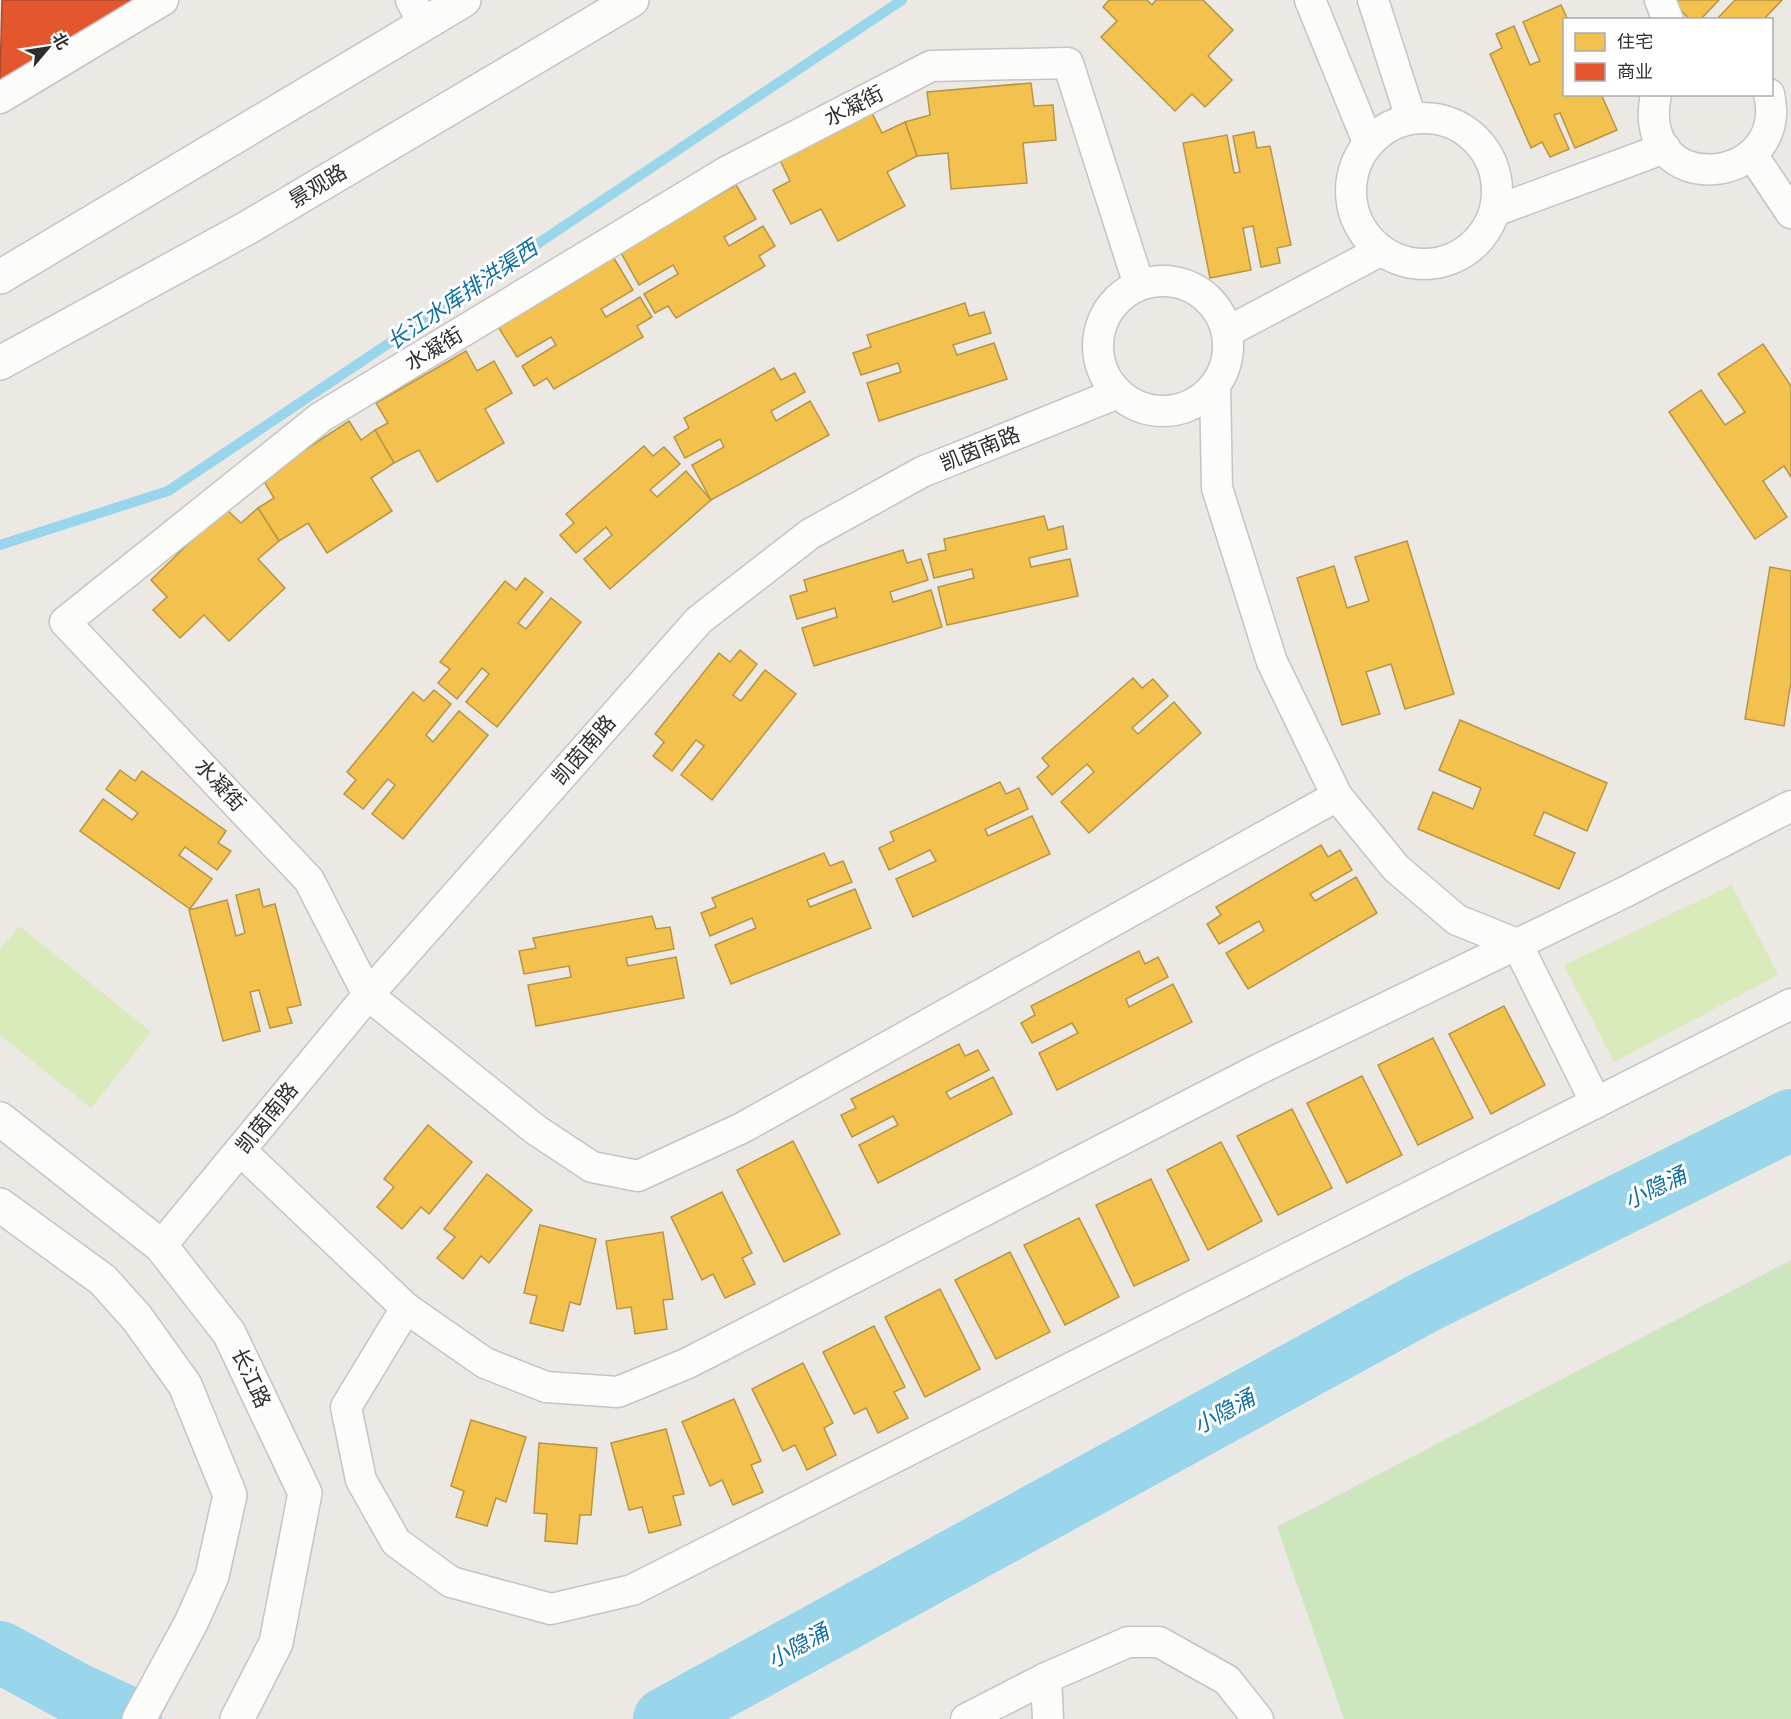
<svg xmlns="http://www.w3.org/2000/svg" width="1791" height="1719" font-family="'Fira Sans','Noto Sans SC',sans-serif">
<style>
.green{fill:#cee6be}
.pitch{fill:#d9eabb}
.homes{fill:#f2c14e;stroke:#b79544;stroke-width:1.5}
.shops{fill:#e4572e;stroke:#ad4b2e;stroke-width:1.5}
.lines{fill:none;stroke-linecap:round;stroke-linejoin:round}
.stream{stroke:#99d6ec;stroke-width:10}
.river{stroke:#99d6ec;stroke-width:62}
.street-casing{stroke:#c5c4c5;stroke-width:33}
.secondary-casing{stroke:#c5c4c5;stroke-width:36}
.street{stroke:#fcfcfb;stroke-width:30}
.secondary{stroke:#fcfcfb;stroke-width:33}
.labels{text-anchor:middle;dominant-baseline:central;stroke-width:6;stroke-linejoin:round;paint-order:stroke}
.street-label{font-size:21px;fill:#2e2e2e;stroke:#fff}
.water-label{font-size:22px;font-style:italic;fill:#0d6fa3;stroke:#fff}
</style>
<rect width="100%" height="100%" fill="#ece8e4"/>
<polygon class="green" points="1791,1260 1791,1719 1344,1719 1277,1527"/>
<g class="pitch">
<polygon points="1732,885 1778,975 1614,1062 1564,965"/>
<polygon points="19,926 151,1032 91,1108 0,1035 0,950"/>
</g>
<g class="homes">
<polygon points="1109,0 1147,0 1152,5 1156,0 1203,0 1233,30 1208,56 1232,80 1205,107 1192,94 1175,111 1101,37 1117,21 1103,7"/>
<polygon points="1671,0 1719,0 1700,20 1690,20"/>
<polygon points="1735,0 1782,0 1763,20 1716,20"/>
<polygon points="1561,5 1568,20 1564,20 1564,94 1601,94 1617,130 1575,148 1560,113 1554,115 1569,149 1550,157 1542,142 1531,148 1490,54 1502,48 1496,34 1514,26 1530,65 1540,61 1523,22"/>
<polygon points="1031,83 1034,106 1053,105 1056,140 1023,143 1027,183 951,189 948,153 917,156 905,122 930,115 927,92"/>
<polygon points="872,113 882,133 905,122 917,156 887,172 905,206 838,241 821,209 791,224 773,190 790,181 780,160"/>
<polygon points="1254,132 1257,148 1270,146 1291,245 1277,248 1280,263 1261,267 1253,226 1243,228 1251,270 1210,278 1183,143 1227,135 1234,173 1240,172 1233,136"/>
<polygon points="736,185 756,219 724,237 729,246 763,226 775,246 759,256 765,266 676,318 668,306 655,313 644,294 678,274 673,265 639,285 620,251"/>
<polygon points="612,255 633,290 601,309 606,317 640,297 652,317 637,326 643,337 554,389 547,378 534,386 522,366 556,345 551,337 517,357 497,325"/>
<polygon points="965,303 969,316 984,312 991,333 953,345 957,355 994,343 1007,379 879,421 867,383 901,372 898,363 861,375 853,353 871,347 867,335"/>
<polygon points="1763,344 1791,386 1791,477 1784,466 1763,481 1787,517 1755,539 1669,412 1701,390 1725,425 1745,412 1718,374"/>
<polygon points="466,351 477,371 494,361 512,393 485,409 504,443 437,482 419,450 394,463 375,430 388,423 376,403"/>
<polygon points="774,368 781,380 795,373 805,392 771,411 776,421 810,401 829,435 711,500 692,465 724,447 720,439 685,458 674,437 689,428 684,418"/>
<polygon points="349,421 361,440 375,430 394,463 371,478 392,511 327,553 308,523 279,541 258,508 274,498 262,478"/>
<polygon points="644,446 653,456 664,447 680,464 650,490 657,497 686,471 711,500 610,589 584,559 612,535 606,527 576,553 560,535 574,523 566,514"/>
<polygon points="225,508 241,523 258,508 279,541 258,559 285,588 229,641 204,615 180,638 153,610 167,597 151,580"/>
<polygon points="1044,516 1048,530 1063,526 1067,549 1029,558 1031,567 1070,559 1078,596 947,625 938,587 974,578 972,569 934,578 928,554 946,550 944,539"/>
<polygon points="1407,541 1454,694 1405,709 1391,664 1366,672 1380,714 1342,725 1297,578 1334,566 1347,608 1369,601 1355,557"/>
<polygon points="903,550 907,563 921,559 928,580 890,592 893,602 931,590 942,627 814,666 802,628 837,617 835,608 797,619 790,596 807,591 804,580"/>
<polygon points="1770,567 1791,571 1791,682 1784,726 1745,719"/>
<polygon points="525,578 543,592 518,623 526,629 551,598 581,622 497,727 466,702 489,674 482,668 457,699 438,683 450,669 440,662 505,581 516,590"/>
<polygon points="740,650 757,664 733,695 741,701 765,670 796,694 712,800 681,775 704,746 696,740 672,771 653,756 664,742 655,734 719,653 730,662"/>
<polygon points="1133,678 1142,688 1153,679 1168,696 1132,728 1138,734 1174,702 1201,733 1089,833 1061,802 1094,772 1087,764 1052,795 1037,777 1049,766 1042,758"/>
<polygon points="434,690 451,704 426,735 433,742 459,711 488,735 403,839 372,814 395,785 388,779 363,809 344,794 356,780 347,772 413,692 424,701"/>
<polygon points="1460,720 1607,783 1587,831 1544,812 1534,835 1575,853 1559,889 1418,829 1433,792 1473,809 1481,788 1439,770"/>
<polygon points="120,770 135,781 142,771 226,831 218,843 231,851 217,870 185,847 179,855 212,879 190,909 80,831 103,799 132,820 138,813 106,789"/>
<polygon points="1000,782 1006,794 1019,788 1028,809 985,829 988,836 1032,816 1050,854 913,917 896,879 936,861 930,850 889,870 879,848 894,841 890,832"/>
<polygon points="1321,845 1328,857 1340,850 1352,870 1310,894 1315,901 1356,877 1377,913 1248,989 1226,953 1264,931 1259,921 1219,944 1207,924 1221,915 1216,907"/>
<polygon points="824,853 830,866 843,861 852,882 807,900 810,907 855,889 871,928 731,984 715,945 756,928 752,918 710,936 701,913 716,907 712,898"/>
<polygon points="259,889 263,907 275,904 301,1005 287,1008 292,1023 270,1028 259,990 250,992 260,1031 223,1041 189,910 227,900 236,936 245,933 236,895"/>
<polygon points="652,916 656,929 670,927 674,949 626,958 628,966 676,957 684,998 536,1026 528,985 571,977 569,966 524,974 519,951 536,948 533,938"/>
<polygon points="1139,951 1145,964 1158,957 1168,977 1126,999 1129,1007 1173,984 1192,1022 1057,1090 1039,1053 1078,1033 1072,1023 1032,1043 1021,1023 1035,1015 1031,1006"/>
<polygon points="1504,1006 1545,1085 1491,1114 1449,1034"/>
<polygon points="1433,1038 1473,1118 1418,1145 1378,1065"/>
<polygon points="959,1044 965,1056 978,1050 989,1070 946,1092 950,1099 993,1077 1012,1114 878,1183 859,1145 898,1125 893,1116 852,1137 841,1115 856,1108 851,1099"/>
<polygon points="1362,1076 1402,1155 1347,1183 1307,1103"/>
<polygon points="1292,1109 1332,1188 1278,1215 1237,1136"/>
<polygon points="428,1125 472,1162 429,1214 421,1207 402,1229 377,1207 394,1187 384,1179"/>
<polygon points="793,1141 840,1234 784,1262 737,1170"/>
<polygon points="1221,1142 1262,1221 1208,1250 1167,1170"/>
<polygon points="487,1174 532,1210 489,1263 481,1256 463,1279 437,1258 455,1237 444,1229"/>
<polygon points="1151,1179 1189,1260 1134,1286 1096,1205"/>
<polygon points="722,1192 752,1253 742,1258 755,1284 725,1298 713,1274 702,1280 671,1217"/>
<polygon points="1079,1218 1119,1297 1065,1325 1024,1245"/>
<polygon points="540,1225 596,1239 580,1305 570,1302 563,1331 530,1323 537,1296 524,1293"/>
<polygon points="663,1232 673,1299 663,1300 667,1329 635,1334 631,1307 617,1309 606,1241"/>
<polygon points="1010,1252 1050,1332 996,1359 955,1280"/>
<polygon points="940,1289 980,1369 925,1397 885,1317"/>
<polygon points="874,1326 905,1387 894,1392 908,1418 878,1433 866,1408 854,1414 823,1352"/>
<polygon points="803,1363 833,1423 824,1428 836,1455 807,1470 795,1445 783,1451 752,1389"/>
<polygon points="734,1399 761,1461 751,1465 763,1492 733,1505 722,1480 710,1486 682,1422"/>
<polygon points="471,1420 526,1437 506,1502 496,1498 487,1526 456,1517 464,1491 451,1486"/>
<polygon points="666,1429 684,1494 673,1496 681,1525 649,1533 642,1507 629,1510 611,1443"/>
<polygon points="539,1443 597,1448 591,1515 580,1515 577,1544 545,1541 547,1514 534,1513"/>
</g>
<polygon class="shops" points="2,0 136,0 5,79 0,79"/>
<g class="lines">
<polyline class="stream" points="0,545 168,491 902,0"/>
<g class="river">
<polyline points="0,1652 77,1694 131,1719"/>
<polyline points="664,1719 1425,1302 1791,1120"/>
</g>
<defs>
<g id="street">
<polyline points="411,0 424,24"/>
<polyline points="1310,0 1368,142"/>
<polyline points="1373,0 1411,118"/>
<polyline points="1660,0 1668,20"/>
<path d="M 1656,94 C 1634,202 1791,187 1769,94"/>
<polyline points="0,98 163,0"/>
<circle cx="1424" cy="191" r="73"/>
<polyline points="1753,156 1791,213"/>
<polyline points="1495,211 1665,148"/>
<circle cx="1163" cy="346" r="65"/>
<polyline points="1139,285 1068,63 931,66 726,172 321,417 65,622 309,880 368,995 536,1130 592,1167 638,1176 742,1128 1337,796"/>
<polyline points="1227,332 1380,251"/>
<polyline points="1215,386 1217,488 1272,662 1337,796 1396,868 1457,920 1517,944 1596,1103"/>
<polyline points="240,1150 406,1308 346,1407 361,1480 396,1542 451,1582 551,1609 632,1590 1791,1004"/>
<polyline points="161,1246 368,995 699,620 810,534 922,472 1118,393"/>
<polyline points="406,1308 485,1363 546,1387 618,1392 688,1363 1259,1069 1625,892 1791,806"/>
<polyline points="1046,1678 1048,1719"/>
<polyline points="966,1719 1046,1678 1128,1642 1159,1642 1227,1680 1258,1719"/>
</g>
<g id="secondary">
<polyline points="0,277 464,0"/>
<polyline points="0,363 247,228 632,0"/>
<polyline points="0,1119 161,1246 229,1333 305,1493 276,1643 237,1719"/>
<polyline points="0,1205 103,1280 137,1318 185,1385 230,1495 212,1576 191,1623 139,1719"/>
</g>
</defs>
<use href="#street" class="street-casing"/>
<use href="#secondary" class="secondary-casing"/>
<use href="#street" class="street"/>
<use href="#secondary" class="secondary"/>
</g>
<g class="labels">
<g class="street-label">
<text transform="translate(854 106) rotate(-27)">水凝街</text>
<text transform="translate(318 186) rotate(-31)">景观路</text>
<text transform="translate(434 349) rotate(-31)">水凝街</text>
<text transform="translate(980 449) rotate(-22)">凯茵南路</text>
<text transform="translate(584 750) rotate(-49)">凯茵南路</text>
<text transform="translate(220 785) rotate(47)">水凝街</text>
<text transform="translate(267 1118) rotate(-51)">凯茵南路</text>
<text transform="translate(251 1378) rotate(65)">长江路</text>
</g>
<g class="water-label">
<text transform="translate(462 295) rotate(-34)">长江水库排洪渠西</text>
<text transform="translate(1655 1188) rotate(-26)">小隐涌</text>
<text transform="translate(1224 1412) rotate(-29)">小隐涌</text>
<text transform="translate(798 1646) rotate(-29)">小隐涌</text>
</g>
</g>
<rect x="1563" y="18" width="210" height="78" fill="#ffffff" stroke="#ababab" stroke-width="1.5"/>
<rect x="1575" y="33" width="30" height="18" fill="#f2c14e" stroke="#ababab" stroke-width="1.5"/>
<text x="1617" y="48" font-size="18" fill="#2e2e2e">住宅</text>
<rect x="1575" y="63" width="30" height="18" fill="#e4572e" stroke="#ababab" stroke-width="1.5"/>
<text x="1617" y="78" font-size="18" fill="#2e2e2e">商业</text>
<g transform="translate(48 48) rotate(61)" stroke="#ffffff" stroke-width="4.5" paint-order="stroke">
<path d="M0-4.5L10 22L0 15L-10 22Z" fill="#2e2e2e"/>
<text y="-9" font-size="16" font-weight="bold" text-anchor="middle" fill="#2e2e2e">北</text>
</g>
</svg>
